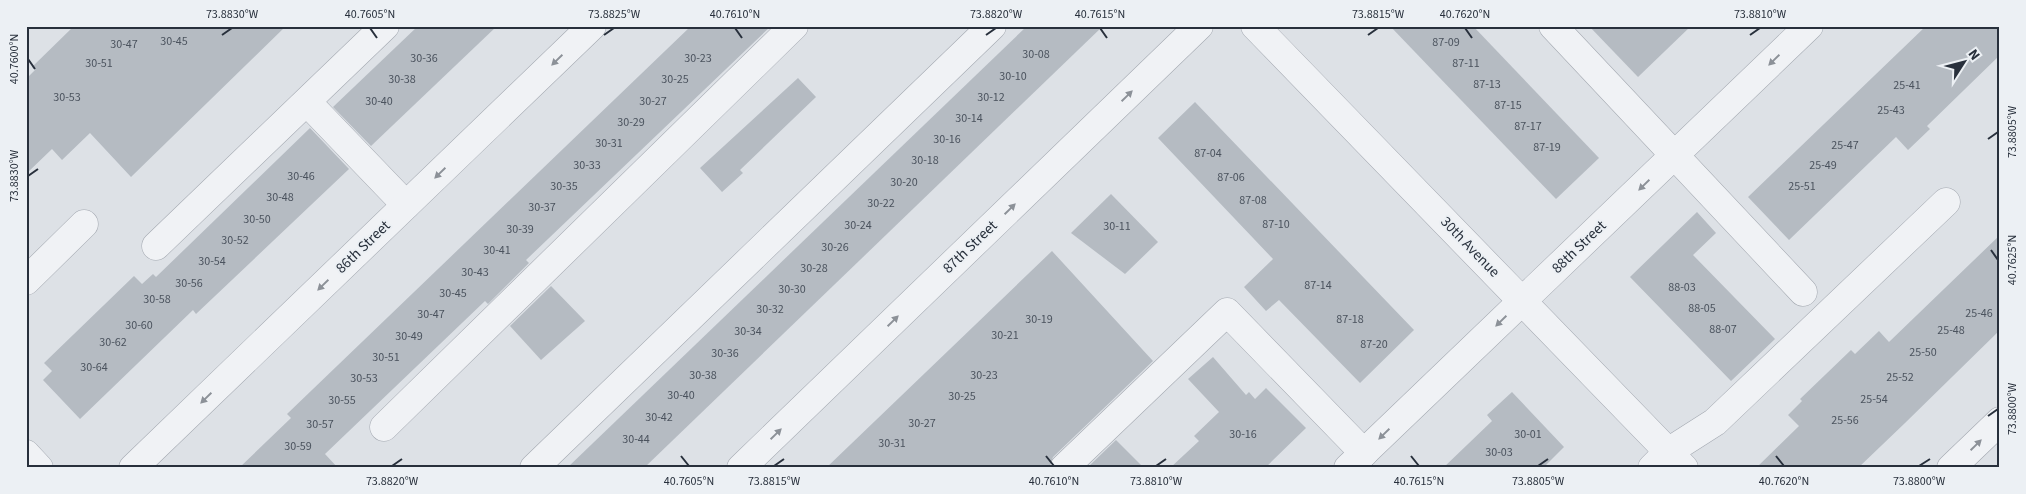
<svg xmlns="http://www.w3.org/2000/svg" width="2026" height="494" font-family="'Source Sans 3',sans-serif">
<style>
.building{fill:#b5bbc2}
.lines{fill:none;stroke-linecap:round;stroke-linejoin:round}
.minor-casing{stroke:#a3a8b0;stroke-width:29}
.minor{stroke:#f0f2f5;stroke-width:28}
.oneway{fill:#8c9198}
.ticks{fill:none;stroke:#28303c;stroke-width:2}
.labels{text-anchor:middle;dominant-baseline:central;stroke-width:4;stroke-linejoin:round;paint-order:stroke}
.number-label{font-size:12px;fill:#4b535e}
.street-label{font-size:15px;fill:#28303c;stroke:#ecf0f4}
.neatline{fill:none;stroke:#28303c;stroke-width:2}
.ticks-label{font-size:12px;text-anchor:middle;fill:#28303c}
</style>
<rect width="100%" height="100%" fill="#dde1e6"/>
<g class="building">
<polygon points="74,26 286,26 131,177 90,133 62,160 52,149 26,174 26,79 35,70 32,67"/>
<polygon points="418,26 497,26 371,146 333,107"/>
<polygon points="691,26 771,26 526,260 529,263 488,304 485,301 325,454 338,468 239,468 291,418 287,414"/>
<polygon points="1027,26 1103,26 644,468 567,468"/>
<polygon points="1390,26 1473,26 1599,158 1556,199"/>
<polygon points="1589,26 1691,26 1638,77"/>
<polygon points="1926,26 2000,26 2000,55 1927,126 1930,129 1908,150 1896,137 1789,240 1748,197"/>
<polygon points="798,78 816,97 740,170 743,173 722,192 700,168"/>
<polygon points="1195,102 1414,330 1360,383 1279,300 1266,311 1244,287 1273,259 1158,138"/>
<polygon points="310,128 349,169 196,314 193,310 80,419 43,380 52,371 44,363 134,276 142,284 153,274 156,277"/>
<polygon points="1111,194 1158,242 1125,274 1071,233"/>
<polygon points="1697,212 1716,233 1693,255 1775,339 1731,381 1630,277"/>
<polygon points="2000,235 2000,330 1905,423 1858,468 1756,468 1799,426 1788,415 1802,401 1800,399 1851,350 1855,354 1879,331 1889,342"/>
<polygon points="1052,251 1153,361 1053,457 1049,468 826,468"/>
<polygon points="551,286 585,321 541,360 510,326"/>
<polygon points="1213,357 1246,395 1249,392 1255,399 1266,388 1306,428 1265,468 1170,468 1199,441 1194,436 1219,412 1188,379"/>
<polygon points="1512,392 1564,447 1543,468 1443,468 1492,421 1487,415"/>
<polygon points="1116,440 1144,468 1087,468"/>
</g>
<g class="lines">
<defs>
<g id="minor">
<polyline points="1255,26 1684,468"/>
<polyline points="1553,26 1803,292"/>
<polyline points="307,102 406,205"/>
<polyline points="156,246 385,26"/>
<polyline points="26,281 84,224"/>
<polyline points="384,427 794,26"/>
<polyline points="26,454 39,468"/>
<polyline points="133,468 592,26"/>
<polyline points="534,468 992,26"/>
<polyline points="741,468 1199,26"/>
<polyline points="1064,468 1227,312 1364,453"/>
<polyline points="1348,468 1809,26"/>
<polyline points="1652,468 1668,452 1715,422 1946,202"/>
<polyline points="1951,468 2000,421"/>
</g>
</defs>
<use href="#minor" class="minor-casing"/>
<use href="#minor" class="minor"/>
</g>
<defs><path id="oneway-solid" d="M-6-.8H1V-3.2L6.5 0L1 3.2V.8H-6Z" transform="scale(1.25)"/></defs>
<g class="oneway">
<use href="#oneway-solid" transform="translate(557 60) rotate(136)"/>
<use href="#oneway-solid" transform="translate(1774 60) rotate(136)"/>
<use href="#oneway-solid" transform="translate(1127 96) rotate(-44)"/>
<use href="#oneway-solid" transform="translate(440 173) rotate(136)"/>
<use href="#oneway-solid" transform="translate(1644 185) rotate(136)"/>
<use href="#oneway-solid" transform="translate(1010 209) rotate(-44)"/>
<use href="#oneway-solid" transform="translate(323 285) rotate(136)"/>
<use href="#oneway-solid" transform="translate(893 321) rotate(-44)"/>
<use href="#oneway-solid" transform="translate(1501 321) rotate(136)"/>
<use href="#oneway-solid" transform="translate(206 398) rotate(136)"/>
<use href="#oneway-solid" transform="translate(776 434) rotate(-44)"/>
<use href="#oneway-solid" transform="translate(1384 434) rotate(136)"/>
<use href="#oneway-solid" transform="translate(1976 445) rotate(-44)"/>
</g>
<path class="ticks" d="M 370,28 L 377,38M 735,28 L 742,38M 1100,28 L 1107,38M 1465,28 L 1472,38M 222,35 L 232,28M 604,35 L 614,28M 986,35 L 996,28M 1368,35 L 1378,28M 1750,35 L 1760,28M 28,59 L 35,69M 1988,139 L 1998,132M 28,176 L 38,169M 1991,250 L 1998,260M 1988,416 L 1998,409M 681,456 L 689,466M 1046,456 L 1054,466M 1411,456 L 1419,466M 1776,456 L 1784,466M 392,466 L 402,459M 774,466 L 784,459M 1156,466 L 1166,459M 1538,466 L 1548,459M 1919,466 L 1930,459"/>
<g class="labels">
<g class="number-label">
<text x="174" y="41">30-45</text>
<text x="1446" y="42">87-09</text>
<text x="124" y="44">30-47</text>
<text x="1036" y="54">30-08</text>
<text x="424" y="58">30-36</text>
<text x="698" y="58">30-23</text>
<text x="99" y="63">30-51</text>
<text x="1466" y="63">87-11</text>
<text x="1013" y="76">30-10</text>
<text x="402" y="79">30-38</text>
<text x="675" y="79">30-25</text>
<text x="1487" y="84">87-13</text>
<text x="1907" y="85">25-41</text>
<text x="67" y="97">30-53</text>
<text x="991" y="97">30-12</text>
<text x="379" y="101">30-40</text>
<text x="653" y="101">30-27</text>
<text x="1508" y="105">87-15</text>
<text x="1891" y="110">25-43</text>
<text x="969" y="118">30-14</text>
<text x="631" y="122">30-29</text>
<text x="1528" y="126">87-17</text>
<text x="947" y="139">30-16</text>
<text x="609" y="143">30-31</text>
<text x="1845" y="145">25-47</text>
<text x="1547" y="147">87-19</text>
<text x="1208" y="153">87-04</text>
<text x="925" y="160">30-18</text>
<text x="587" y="165">30-33</text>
<text x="1823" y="165">25-49</text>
<text x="301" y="176">30-46</text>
<text x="1231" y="177">87-06</text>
<text x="904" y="182">30-20</text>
<text x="564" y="186">30-35</text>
<text x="1802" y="186">25-51</text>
<text x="280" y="197">30-48</text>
<text x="1253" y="200">87-08</text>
<text x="881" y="203">30-22</text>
<text x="542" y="207">30-37</text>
<text x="257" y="219">30-50</text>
<text x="1276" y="224">87-10</text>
<text x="858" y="225">30-24</text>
<text x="1117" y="226">30-11</text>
<text x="520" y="229">30-39</text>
<text x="235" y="240">30-52</text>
<text x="835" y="247">30-26</text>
<text x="497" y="250">30-41</text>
<text x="212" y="261">30-54</text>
<text x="814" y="268">30-28</text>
<text x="475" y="272">30-43</text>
<text x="189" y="283">30-56</text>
<text x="1318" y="285">87-14</text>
<text x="1682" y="287">88-03</text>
<text x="792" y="289">30-30</text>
<text x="453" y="293">30-45</text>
<text x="157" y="299">30-58</text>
<text x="1702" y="308">88-05</text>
<text x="770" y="309">30-32</text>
<text x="1979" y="313">25-46</text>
<text x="431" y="314">30-47</text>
<text x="1039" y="319">30-19</text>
<text x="1350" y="319">87-18</text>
<text x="139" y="325">30-60</text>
<text x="1723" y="329">88-07</text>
<text x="1951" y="330">25-48</text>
<text x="748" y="331">30-34</text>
<text x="1005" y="335">30-21</text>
<text x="409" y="336">30-49</text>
<text x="113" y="342">30-62</text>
<text x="1374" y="344">87-20</text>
<text x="1923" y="352">25-50</text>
<text x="725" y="353">30-36</text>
<text x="386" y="357">30-51</text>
<text x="94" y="367">30-64</text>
<text x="703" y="375">30-38</text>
<text x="984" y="375">30-23</text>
<text x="1900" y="377">25-52</text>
<text x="364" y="378">30-53</text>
<text x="681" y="395">30-40</text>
<text x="962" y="396">30-25</text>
<text x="1874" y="399">25-54</text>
<text x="342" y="400">30-55</text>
<text x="659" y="417">30-42</text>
<text x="1845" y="420">25-56</text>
<text x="922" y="423">30-27</text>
<text x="320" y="424">30-57</text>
<text x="1243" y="434">30-16</text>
<text x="1528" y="434">30-01</text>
<text x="636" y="439">30-44</text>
<text x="892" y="443">30-31</text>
<text x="298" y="446">30-59</text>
<text x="1499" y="452">30-03</text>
</g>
<g class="street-label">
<text transform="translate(363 247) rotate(-44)">86th Street</text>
<text transform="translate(970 247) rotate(-44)">87th Street</text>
<text transform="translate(1470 247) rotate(46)">30th Avenue</text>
<text transform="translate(1579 247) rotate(-44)">88th Street</text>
</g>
</g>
<rect width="2026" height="494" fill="none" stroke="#ecf0f4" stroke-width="55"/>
<g transform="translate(1964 62) rotate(54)" stroke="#ecf0f4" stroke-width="4" paint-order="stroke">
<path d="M0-4L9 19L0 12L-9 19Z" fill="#28303c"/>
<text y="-8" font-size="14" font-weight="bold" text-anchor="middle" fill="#28303c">N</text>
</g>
<rect x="28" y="28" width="1970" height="438" class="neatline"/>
<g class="ticks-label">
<text x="232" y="18">73.8830°W</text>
<text x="370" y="18">40.7605°N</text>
<text x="614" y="18">73.8825°W</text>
<text x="735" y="18">40.7610°N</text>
<text x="996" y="18">73.8820°W</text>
<text x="1100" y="18">40.7615°N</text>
<text x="1378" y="18">73.8815°W</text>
<text x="1465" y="18">40.7620°N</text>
<text x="1760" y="18">73.8810°W</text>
<text transform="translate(14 59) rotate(-90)" y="4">40.7600°N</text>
<text transform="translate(2012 132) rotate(-90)" y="4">73.8805°W</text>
<text transform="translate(14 176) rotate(-90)" y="4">73.8830°W</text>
<text transform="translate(2012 260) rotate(-90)" y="4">40.7625°N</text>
<text transform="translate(2012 409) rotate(-90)" y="4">73.8800°W</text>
<text x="392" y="485">73.8820°W</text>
<text x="689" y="485">40.7605°N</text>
<text x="774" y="485">73.8815°W</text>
<text x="1054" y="485">40.7610°N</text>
<text x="1156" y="485">73.8810°W</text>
<text x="1419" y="485">40.7615°N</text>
<text x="1538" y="485">73.8805°W</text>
<text x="1784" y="485">40.7620°N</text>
<text x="1919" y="485">73.8800°W</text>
</g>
</svg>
